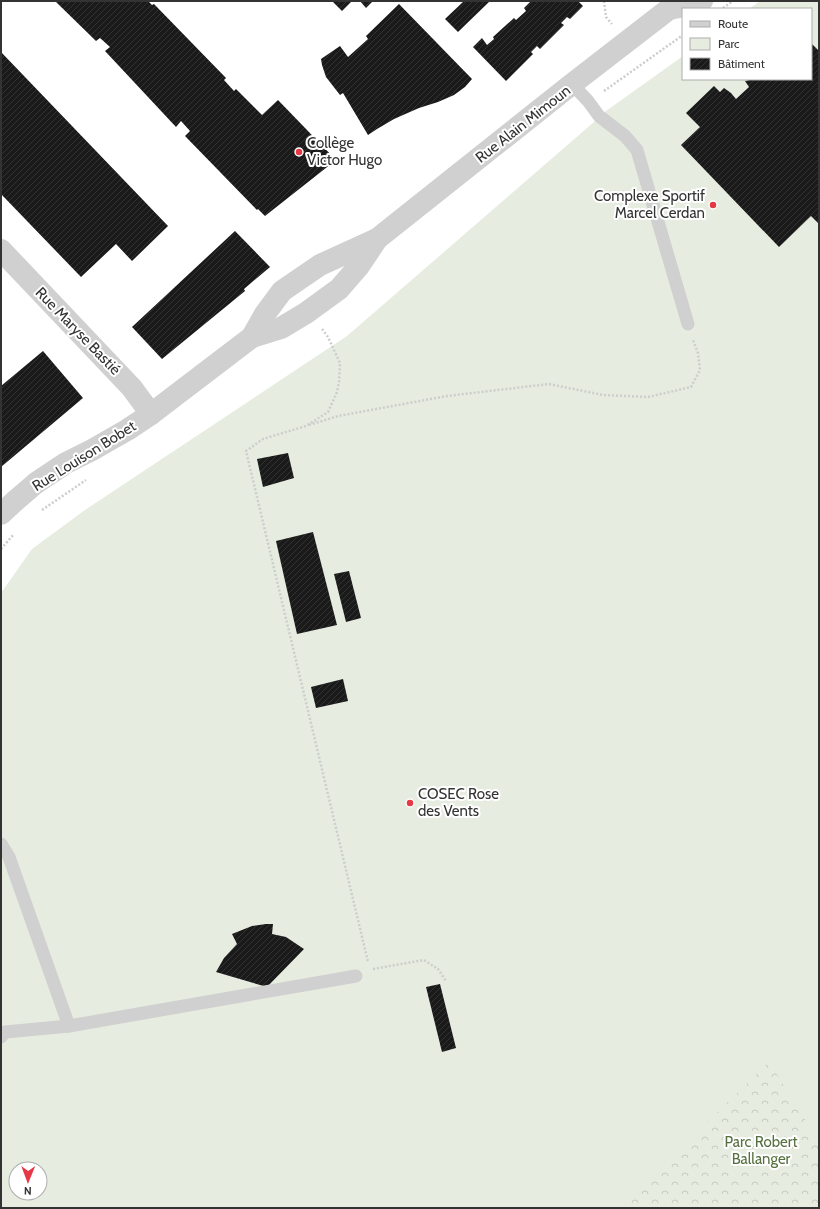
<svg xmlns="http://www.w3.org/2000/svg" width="820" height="1209" font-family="Cabin,sans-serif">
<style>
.green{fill:#e6ecdf;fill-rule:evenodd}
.forest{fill:url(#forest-crowns)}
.building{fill:url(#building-hatch)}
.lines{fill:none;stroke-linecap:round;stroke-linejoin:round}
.path{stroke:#cdcdcd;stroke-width:2.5;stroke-dasharray:2 2;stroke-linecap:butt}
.service{stroke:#d0d0d0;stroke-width:13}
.minor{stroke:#d0d0d0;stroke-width:22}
.poi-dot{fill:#e63946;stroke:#fff;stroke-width:1.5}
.labels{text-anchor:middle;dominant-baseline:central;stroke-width:4;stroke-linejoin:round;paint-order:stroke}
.street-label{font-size:15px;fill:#333;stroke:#fff}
.poi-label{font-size:15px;fill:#333;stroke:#fff;text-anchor:start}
.park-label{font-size:15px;fill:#56703f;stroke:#fff}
</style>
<defs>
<pattern id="forest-crowns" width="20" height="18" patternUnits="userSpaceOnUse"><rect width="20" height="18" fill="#e6ecdf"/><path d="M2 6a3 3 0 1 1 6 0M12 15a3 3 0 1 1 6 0" fill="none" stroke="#c6cbc0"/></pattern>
<pattern id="building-hatch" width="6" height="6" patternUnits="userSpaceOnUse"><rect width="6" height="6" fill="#1a1a1a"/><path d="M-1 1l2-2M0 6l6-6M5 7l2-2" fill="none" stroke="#333"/></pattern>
</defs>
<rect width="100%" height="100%" fill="#fff"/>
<path class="green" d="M 760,1 L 819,1 L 819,1208 L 1,1208 L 1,593 L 32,549 L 85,510 L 347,336 L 594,122 L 599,116 L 683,56 L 683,79 L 811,79 L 811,9 L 749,9 ZM 16,1169 L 40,1169 L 40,1193 L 16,1193 Z"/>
<polygon class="forest" points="769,1062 814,1134 819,1140 819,1208 767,1208 763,1205 752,1208 619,1208"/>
<g class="building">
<polygon points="55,1 148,1 152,5 154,4 226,78 224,80 234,91 236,89 262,115 278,100 336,160 265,216 258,209 257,210 185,136 190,131 181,121 176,127 105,51 110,47 100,38 96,41"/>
<polygon points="332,1 352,1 342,11"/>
<polygon points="360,1 373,1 366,8"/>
<polygon points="464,1 490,1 458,32 445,19"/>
<polygon points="531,1 578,1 583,6 570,19 567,17 561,23 564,25 540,49 537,46 531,52 533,54 506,81 473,47 482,38 487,45 494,39 493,37 514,18 516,20 526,11 524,8"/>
<polygon points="399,4 472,79 465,87 454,95 438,102 419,108 394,119 377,129 368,135 343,93 340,95 326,77 322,65 321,59 340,46 348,57 368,39 366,36"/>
<polygon points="811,43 819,51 819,224 811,216 779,247 681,145 700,127 686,113 714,86 720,92 724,88 731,93 736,99 749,87 745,81 754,79 811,79"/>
<polygon points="1,52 168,226 132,261 116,244 81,277 1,194"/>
<polygon points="235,231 270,267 244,289 245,291 162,359 132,327"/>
<polygon points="43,351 83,398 1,467 1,386"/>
<polygon points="288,453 294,478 263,487 257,459"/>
<polygon points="313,532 337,625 297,634 276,541"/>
<polygon points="349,571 361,618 346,622 334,574"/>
<polygon points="343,679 348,701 316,708 311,687"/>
<polygon points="266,924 273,924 272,934 286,937 304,949 267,987 216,972 224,958 237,944 232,934 252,926"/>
<polygon points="440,984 456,1048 442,1052 426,987"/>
</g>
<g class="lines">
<g class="path">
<polyline points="604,1 606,17 612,24"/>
<polyline points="723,8 733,1"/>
<polyline points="604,91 683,35"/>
<polyline points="322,329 328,337 340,363 339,382 337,392 328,412 306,426 263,439 246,451 368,962"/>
<polyline points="309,425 338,416 447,396 549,384 603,395 648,397 691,387 700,370 698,353 693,340"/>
<polyline points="42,510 86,480"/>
<polyline points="1,549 14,534"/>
<polyline points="373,969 424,960 438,969 446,981"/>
</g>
<g class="service">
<polyline points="572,84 588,101 599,116 625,136 637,150 688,324"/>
<polyline points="1,844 9,857 69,1026 356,976"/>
<polyline points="1,1037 5,1032 69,1026"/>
</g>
<g class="minor">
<polyline points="669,9 695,4 702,1"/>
<polyline points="1,250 132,388 151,414"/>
<polyline points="252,337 265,314 282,291 320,265 377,239 572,84 669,9 673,1"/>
<polyline points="1,514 15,501 36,483 66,463 92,450 127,430 151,414 252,337 281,328 306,313 339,289 359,266 377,239"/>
</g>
</g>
<g class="poi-dot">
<circle cx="299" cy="152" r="4"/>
<circle cx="713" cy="205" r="4"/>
<circle cx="410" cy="803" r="4"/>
</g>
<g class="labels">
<g class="street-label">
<text transform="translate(523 124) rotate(-38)">Rue Alain Mimoun</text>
<text transform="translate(78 331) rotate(46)">Rue Maryse Bastié</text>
<text transform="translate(84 456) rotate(-32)">Rue Louison Bobet</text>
</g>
<g class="poi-label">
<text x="307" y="143">Collège<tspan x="307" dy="17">Victor Hugo</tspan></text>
<text x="705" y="196" text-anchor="end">Complexe Sportif<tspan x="705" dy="17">Marcel Cerdan</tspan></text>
<text x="418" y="794">COSEC Rose<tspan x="418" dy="17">des Vents</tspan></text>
</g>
<g class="park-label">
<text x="761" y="1142">Parc Robert<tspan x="761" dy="17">Ballanger</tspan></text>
</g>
</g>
<rect width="820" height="1209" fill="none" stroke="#333333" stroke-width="4"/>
<rect x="682" y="8" width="130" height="72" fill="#ffffff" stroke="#adadad"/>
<rect x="690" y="21" width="20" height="6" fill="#d0d0d0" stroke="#adadad"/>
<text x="718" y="28" font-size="12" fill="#333333">Route</text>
<rect x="690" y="38" width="20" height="12" fill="#e6ecdf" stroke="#adadad"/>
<text x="718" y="48" font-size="12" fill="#333333">Parc</text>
<rect x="690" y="58" width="20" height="12" fill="url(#building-hatch)" stroke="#adadad"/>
<text x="718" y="68" font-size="12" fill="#333333">Bâtiment</text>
<g transform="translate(28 1181) rotate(181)"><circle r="19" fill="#ffffff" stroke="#adadad"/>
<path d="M0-3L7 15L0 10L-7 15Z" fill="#e63946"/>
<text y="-6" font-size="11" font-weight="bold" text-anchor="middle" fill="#333333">N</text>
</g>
</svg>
